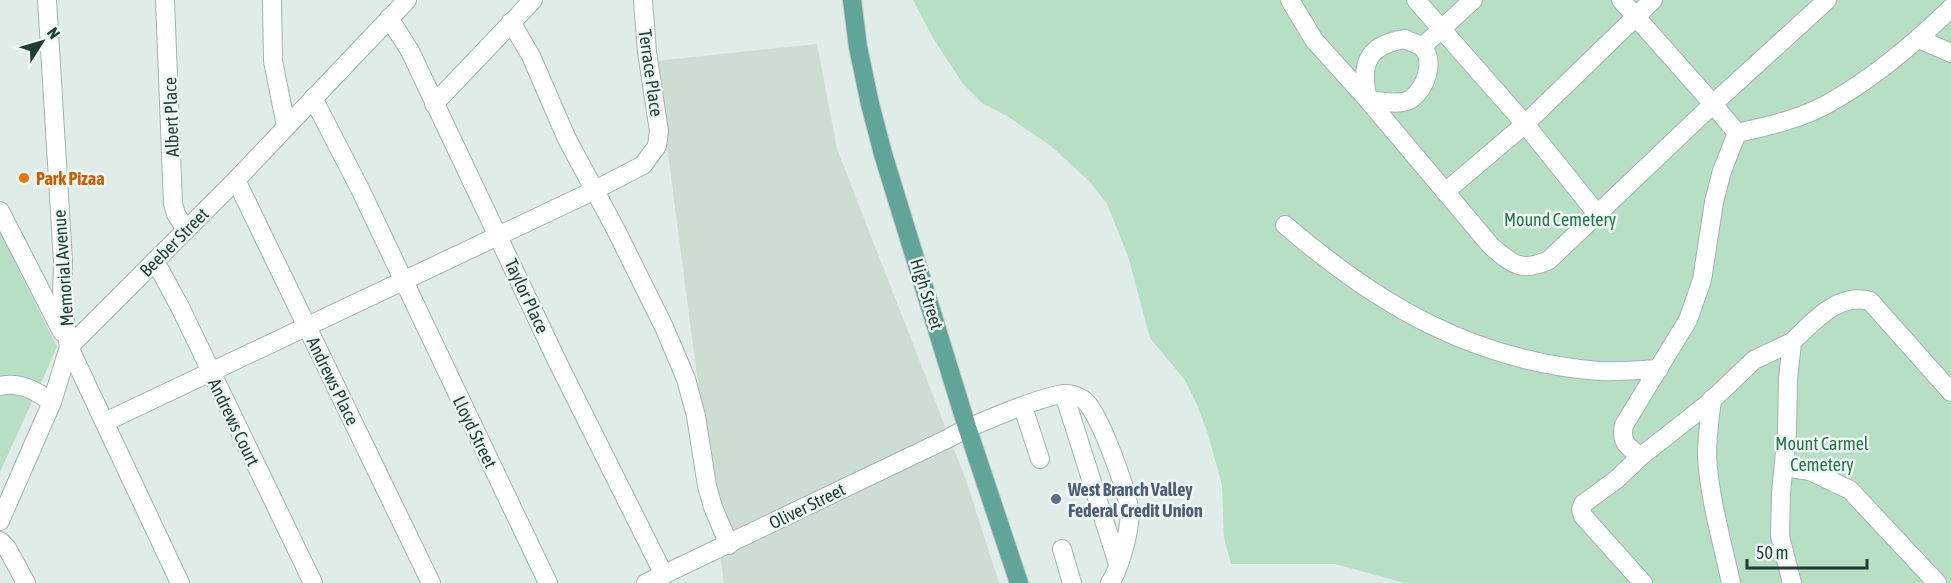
<svg xmlns="http://www.w3.org/2000/svg" width="1951" height="583" font-family="'Asap Condensed',sans-serif">
<style>
.built{fill:#cedcd6}
.green{fill:#b6dfc4}
.lines{fill:none;stroke-linecap:round;stroke-linejoin:round}
.minor-casing{stroke:#a2b4af;stroke-width:20}
.major-casing{stroke:#c0c9c7;stroke-width:20}
.minor{stroke:#fff;stroke-width:18}
.major{stroke:#60a597;stroke-width:18}
.food-dot{fill:#e8710a;stroke:#f0f8f5;stroke-width:2}
.service-dot{fill:#5c6f8a;stroke:#f0f8f5;stroke-width:2}
.labels{text-anchor:middle;dominant-baseline:central;stroke-width:5;stroke-linejoin:round;paint-order:stroke}
.street-label{font-size:18px;fill:#1f3d37;stroke:#f0f8f5}
.food-label{font-size:18px;font-weight:bold;fill:#c56008;stroke:#f0f8f5;text-anchor:start}
.park-label{font-size:18px;fill:#26774a;stroke:#f0f8f5}
.service-label{font-size:18px;font-weight:bold;fill:#4e5e75;stroke:#f0f8f5;text-anchor:start}
</style>
<rect width="100%" height="100%" fill="#dfece7"/>
<polygon class="built" points="817,44 837,149 966,480 999,583 724,583 656,61"/>
<g class="green">
<polygon points="913,0 1951,0 1951,583 1405,583 1335,564 1231,564 1224,538 1222,485 1207,431 1197,405 1185,380 1150,338 1128,256 1107,204 1090,182 1051,146 1007,116 982,103 963,84 933,38"/>
<polygon points="0,231 57,347 0,472"/>
</g>
<g class="lines">
<defs>
<g id="minor">
<polyline points="47,0 63,261 62,301 69,347 180,583"/>
<polyline points="165,0 173,204 176,214 186,230"/>
<polyline points="272,0 273,61 286,126"/>
<path d="M 1290,0 L 1314,40 L 1368,100 L 1491,246 C 1512,264 1521,273 1549,260 L 1713,104 L 1621,0"/>
<polyline points="1416,0 1525,124 1598,215"/>
<path d="M 1827,0 L 1713,104 L 1737,133 C 1768,126 1801,119 1829,103 C 1874,78 1914,44 1951,8"/>
<polyline points="389,18 410,51 559,365 664,575"/>
<polyline points="511,22 531,56 567,139 616,230 664,327 686,379 696,416 707,486 713,507 729,545"/>
<path d="M 1405,39 C 1410,42 1418,44 1422,47 C 1436,61 1425,89 1411,99 C 1400,106 1381,101 1368,100 C 1360,65 1366,45 1405,39 Z"/>
<polyline points="1919,39 1951,53"/>
<polyline points="1422,47 1473,0"/>
<polyline points="313,98 360,189 548,583"/>
<polyline points="434,104 533,0"/>
<polyline points="236,180 431,583"/>
<polyline points="1445,192 1525,124 1653,0"/>
<polyline points="0,211 62,332"/>
<path d="M 1285,225 C 1378,305 1473,361 1599,371 C 1619,372 1639,370 1659,369"/>
<polyline points="155,261 180,307 313,583"/>
<path d="M 0,386 C 20,381 36,391 52,402"/>
<polyline points="1064,394 1118,564"/>
<path d="M 1712,399 C 1710,417 1707,436 1707,455 C 1709,497 1722,541 1731,583"/>
<polyline points="1023,407 1040,459"/>
<polyline points="105,422 595,190 643,165 657,146 659,131 647,52 643,0"/>
<path d="M 1640,457 C 1628,446 1620,443 1624,425 L 1688,320 L 1702,280 L 1714,202 L 1722,171 L 1737,133"/>
<polyline points="1784,467 1810,471 1850,490 1937,583"/>
<polyline points="0,521 52,402 69,347 236,180 407,0"/>
<polyline points="0,541 7,548 26,583"/>
<polyline points="1062,549 1072,583"/>
<path d="M 646,583 L 949,438 C 966,428 1052,391 1069,394 C 1075,395 1082,398 1086,402 C 1101,418 1125,485 1129,508 C 1132,526 1120,568 1110,583"/>
<polyline points="1643,583 1583,516 1581,510 1583,504 1617,479 1640,457 1710,402 1754,360 1792,342"/>
<path d="M 1792,583 L 1780,536 L 1781,493 L 1787,432 L 1788,379 L 1792,342 C 1813,322 1838,292 1870,301 L 1951,392"/>
</g>
<polyline id="major" points="852,0 858,47 870,104 883,154 967,427 1019,583"/>
</defs>
<use href="#minor" class="minor-casing"/>
<use href="#major" class="major-casing"/>
<use href="#minor" class="minor"/>
<use href="#major" class="major"/>
</g>
<circle class="food-dot" cx="24" cy="178" r="6"/>
<circle class="service-dot" cx="1056" cy="499" r="6"/>
<g class="labels">
<g class="street-label">
<text transform="translate(651 73) rotate(82)">Terrace Place</text>
<text transform="translate(171 117) rotate(-92)">Albert Place</text>
<text transform="translate(174 242) rotate(-45)">Beeber Street</text>
<text transform="translate(63 268) rotate(-94)">Memorial Avenue</text>
<text transform="translate(927 294) rotate(73)">High Street</text>
<text transform="translate(527 296) rotate(65)">Taylor Place</text>
<text transform="translate(333 381) rotate(64)">Andrews Place</text>
<text transform="translate(234 422) rotate(64)">Andrews Court</text>
<text transform="translate(475 432) rotate(64)">Lloyd Street</text>
<text transform="translate(807 506) rotate(-26)">Oliver Street</text>
</g>
<g class="food-label">
<text x="36" y="178">Park Pizaa</text>
</g>
<g class="park-label">
<text x="1560" y="219">Mound Cemetery</text>
<text x="1822" y="443">Mount Carmel<tspan x="1822" dy="21">Cemetery</tspan></text>
</g>
<g class="service-label">
<text x="1068" y="489">West Branch Valley<tspan x="1068" dy="21">Federal Credit Union</tspan></text>
</g>
</g>
<g transform="translate(42 42) rotate(53)" stroke="#f0f8f5" stroke-width="4.5" paint-order="stroke">
<path d="M0-4.5L10 22L0 15L-10 22Z" fill="#1f3d37"/>
<text y="-9" font-size="16" font-weight="bold" text-anchor="middle" fill="#1f3d37">N</text>
</g>
<path d="M1747 559v9h120v-9" fill="none" stroke="#1f3d37" stroke-width="3"/>
<text x="1756" y="559" font-size="18" fill="#1f3d37" stroke="#f0f8f5" stroke-width="4.5" paint-order="stroke">50 m</text>
</svg>
